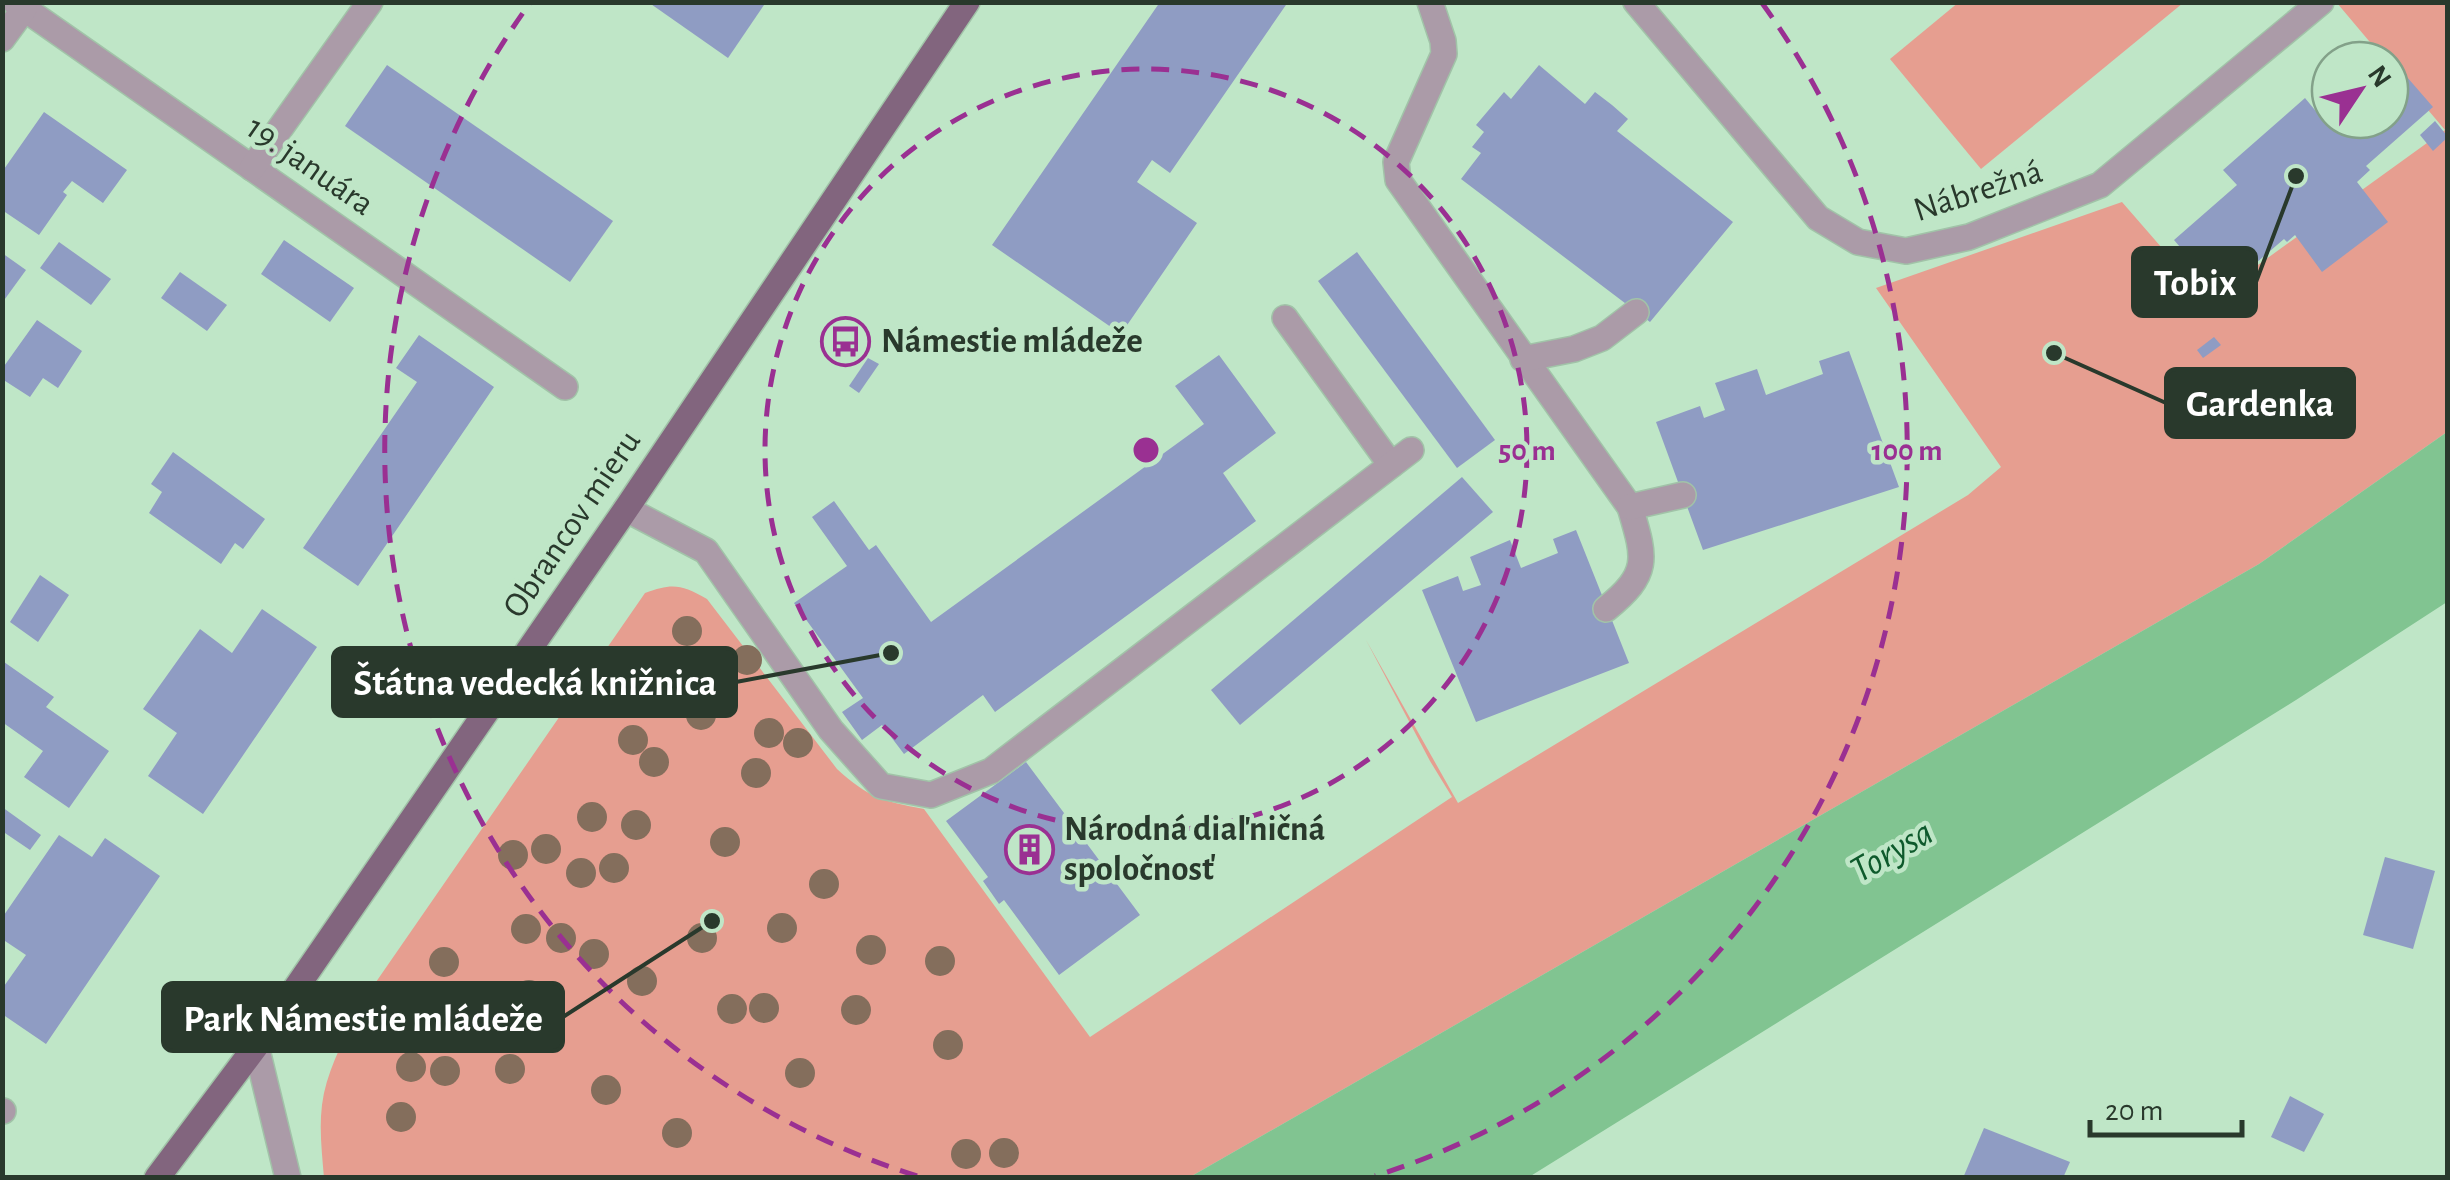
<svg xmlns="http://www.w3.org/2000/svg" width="2450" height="1180" font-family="'Alegreya Sans',sans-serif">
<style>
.green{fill:#e69e90}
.water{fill:#81c491}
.building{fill:#8f9cc3}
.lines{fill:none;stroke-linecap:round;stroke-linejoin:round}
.minor-casing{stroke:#a1c3a8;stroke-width:28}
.major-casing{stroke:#a1c3a8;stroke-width:28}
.minor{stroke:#ab9ba8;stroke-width:25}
.major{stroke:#82657e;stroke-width:25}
.tree{fill:#846e5c}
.ring{fill:none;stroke:#9a3092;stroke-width:5;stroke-dasharray:18 12}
.labels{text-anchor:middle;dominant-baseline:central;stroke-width:9;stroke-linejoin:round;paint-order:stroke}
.street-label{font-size:35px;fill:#29392c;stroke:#bfe6c7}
.poi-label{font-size:35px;font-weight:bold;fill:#29392c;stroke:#bfe6c7;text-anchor:start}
.water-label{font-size:38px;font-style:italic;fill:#0e5a2c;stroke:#bfe6c7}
.centre{fill:#9a3092;stroke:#bfe6c7;stroke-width:5}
.ring-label{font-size:30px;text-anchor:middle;font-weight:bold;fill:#9a3092;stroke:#bfe6c7;stroke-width:9;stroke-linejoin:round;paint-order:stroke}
.leader{fill:none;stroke:#29392c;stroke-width:4}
.callout-dot{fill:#29392c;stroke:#bfe6c7;stroke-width:4}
.callout{fill:#29392c;stroke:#29392c;stroke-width:4}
.callout-label{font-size:38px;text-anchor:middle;font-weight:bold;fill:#fff}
</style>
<rect width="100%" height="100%" fill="#bfe6c7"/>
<g class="green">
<polygon points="1959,2 2183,2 2183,3 1981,169 1890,59"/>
<path d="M 2337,3 L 2447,3 L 2447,432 L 2259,564 L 1190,1177 L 324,1178 C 322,1153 319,1129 322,1105 C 326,1071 345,1039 358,1008 L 645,593 C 672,583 681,584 707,599 L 837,769 C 869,798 882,801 924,809 L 1090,1037 L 1452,797 L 1430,761 L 1366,640 L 1458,803 L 1968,495 L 2001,467 L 1876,288 L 2122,202 L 2208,301 L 2445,130 L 2390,65 L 2390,60 L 2385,60 Z"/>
</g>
<polygon class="water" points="2447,432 2447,602 2296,700 1529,1177 1190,1177 2259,564"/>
<g class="building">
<polygon points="648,2 766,2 728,58"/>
<polygon points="1160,2 1288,2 1170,173 1152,160 1137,182 1197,223 1121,334 992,245"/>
<polygon points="2387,54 2433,107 2366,166 2370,170 2357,182 2388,222 2322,272 2295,235 2287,242 2284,239 2220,294 2174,240 2237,185 2223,170 2305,98 2319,115 2330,105 2330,120 2390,120 2390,60 2381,60"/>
<polygon points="387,65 613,221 570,282 345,126"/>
<polygon points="1539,65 1585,104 1595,92 1612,105 1628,119 1617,131 1733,222 1650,322 1461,179 1481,153 1472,147 1484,132 1476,125 1504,92 1511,99"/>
<polygon points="44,112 127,170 103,203 72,181 63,192 67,195 39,235 2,210 2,172"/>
<polygon points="2435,121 2448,137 2433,151 2420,135"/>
<polygon points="284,240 354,288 330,322 261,274"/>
<polygon points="59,242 111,279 91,305 40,268"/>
<polygon points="1357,252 1495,440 1457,468 1318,281"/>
<polygon points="2,253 26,270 2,303"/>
<polygon points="180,272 227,305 207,331 161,298"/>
<polygon points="37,320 82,351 58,388 43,378 30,397 2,379 2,369"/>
<polygon points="419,335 494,387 358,586 303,548 417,382 396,368"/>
<polygon points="2214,337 2221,345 2203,358 2197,350"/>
<polygon points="1849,351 1899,487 1703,550 1656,422 1700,406 1704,418 1725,410 1715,383 1757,369 1766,395 1823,374 1819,361"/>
<polygon points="1219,355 1276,433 1223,473 1256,521 995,712 983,695 904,754 882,725 862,740 842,712 863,698 794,603 847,566 812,517 834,501 869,550 876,545 931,622 1204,424 1175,386"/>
<polygon points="868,358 879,364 859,393 849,386"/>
<polygon points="173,452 265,519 243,549 235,543 221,564 149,513 162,492 151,484"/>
<polygon points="1462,477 1493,512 1240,725 1211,690"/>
<polygon points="1576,530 1629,663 1476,722 1422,590 1458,576 1463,591 1481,585 1470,557 1510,540 1521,568 1558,553 1553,539"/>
<polygon points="40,575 69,595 38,642 10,622"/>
<polygon points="262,609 317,647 203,814 148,776 177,733 143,709 200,629 232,653"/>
<polygon points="4,662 54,697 46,707 109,751 69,808 24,777 43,751 2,722"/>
<polygon points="1026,762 1140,915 1059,975 1004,900 999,904 983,881 988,877 946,821"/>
<polygon points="2,807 41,835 30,850 2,831"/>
<polygon points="59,835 92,857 105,838 160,876 46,1044 2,1014 2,989 26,955 2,939 2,918"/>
<polygon points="2385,857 2435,871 2413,949 2363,935"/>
<polygon points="2290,1096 2324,1114 2304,1152 2271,1137"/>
<polygon points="1984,1128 2070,1162 2063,1178 1963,1178"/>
</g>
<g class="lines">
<defs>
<g id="minor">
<polyline points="15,2 565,387"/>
<path d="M 1430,2 L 1443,41 L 1444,54 L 1396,162 L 1398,180 L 1630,507 C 1645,558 1651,573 1606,609"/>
<polyline points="1636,2 1818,218 1858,242 1906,251 1969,237 2100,185 2321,2"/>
<polyline points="2,39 24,9"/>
<polyline points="252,168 370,2"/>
<polyline points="1285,318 1391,465"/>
<polyline points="1523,359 1574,349 1602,338 1636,312"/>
<polyline points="1630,507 1683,495"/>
<polyline points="626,509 706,551 831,730 881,786 931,795 991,771 1411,450"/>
<polyline points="256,1046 288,1178"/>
<polyline points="2,1111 3,1111"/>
</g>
<polyline id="major" points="157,1178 256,1046 626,509 967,2"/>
</defs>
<use href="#minor" class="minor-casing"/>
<use href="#major" class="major-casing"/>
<use href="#minor" class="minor"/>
<use href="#major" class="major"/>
</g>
<g class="tree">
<circle cx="687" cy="631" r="15"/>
<circle cx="747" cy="660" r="15"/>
<circle cx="701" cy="715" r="15"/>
<circle cx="769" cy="733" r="15"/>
<circle cx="633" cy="740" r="15"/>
<circle cx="798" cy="743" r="15"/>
<circle cx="654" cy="762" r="15"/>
<circle cx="756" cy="773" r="15"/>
<circle cx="592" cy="817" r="15"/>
<circle cx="636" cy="825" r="15"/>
<circle cx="725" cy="842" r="15"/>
<circle cx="546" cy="849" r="15"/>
<circle cx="513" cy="855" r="15"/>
<circle cx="614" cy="868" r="15"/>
<circle cx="581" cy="873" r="15"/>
<circle cx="824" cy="884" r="15"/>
<circle cx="782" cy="928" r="15"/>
<circle cx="526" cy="929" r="15"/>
<circle cx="561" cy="938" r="15"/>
<circle cx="702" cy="938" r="15"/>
<circle cx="871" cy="950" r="15"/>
<circle cx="594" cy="954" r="15"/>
<circle cx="940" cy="961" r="15"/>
<circle cx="444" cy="962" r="15"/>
<circle cx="642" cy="981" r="15"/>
<circle cx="529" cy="995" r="15"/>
<circle cx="764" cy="1008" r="15"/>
<circle cx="732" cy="1009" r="15"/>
<circle cx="856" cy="1010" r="15"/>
<circle cx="948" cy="1045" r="15"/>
<circle cx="411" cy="1067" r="15"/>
<circle cx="510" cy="1069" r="15"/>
<circle cx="445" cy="1071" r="15"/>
<circle cx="800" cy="1073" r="15"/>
<circle cx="606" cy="1090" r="15"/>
<circle cx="401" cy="1117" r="15"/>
<circle cx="677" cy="1133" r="15"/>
<circle cx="1004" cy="1153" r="15"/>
<circle cx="966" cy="1154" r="15"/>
</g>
<g class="ring">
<circle cx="1146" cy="450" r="381"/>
<path d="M917 1176A761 761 0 0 1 530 3M1762 3A761 761 0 0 1 1375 1176"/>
</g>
<defs>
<symbol id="bus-ring" viewBox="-11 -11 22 22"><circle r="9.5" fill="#bfe6c7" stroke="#9a3092" stroke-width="1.5"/><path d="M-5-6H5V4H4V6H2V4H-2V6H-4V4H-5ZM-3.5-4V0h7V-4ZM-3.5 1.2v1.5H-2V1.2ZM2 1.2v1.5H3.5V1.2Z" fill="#9a3092"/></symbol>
<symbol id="building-ring" viewBox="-11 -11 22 22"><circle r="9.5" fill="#bfe6c7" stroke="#9a3092" stroke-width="1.5"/><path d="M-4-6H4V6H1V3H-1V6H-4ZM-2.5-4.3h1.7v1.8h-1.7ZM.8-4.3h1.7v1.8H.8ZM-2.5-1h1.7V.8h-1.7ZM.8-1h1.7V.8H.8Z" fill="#9a3092"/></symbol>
</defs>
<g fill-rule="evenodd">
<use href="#bus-ring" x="818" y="314" width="55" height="55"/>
<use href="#building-ring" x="1002" y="822" width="55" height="55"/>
</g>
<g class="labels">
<g class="street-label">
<text transform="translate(310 166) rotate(35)">19. januára</text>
<text transform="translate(1978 191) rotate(-18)">Nábrežná</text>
<text transform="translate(572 524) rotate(-56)">Obrancov mieru</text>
</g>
<g class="poi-label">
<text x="881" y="341">Námestie mládeže</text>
<text x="1064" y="829">Národná diaľničná<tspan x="1064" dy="40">spoločnosť</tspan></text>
</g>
<g class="water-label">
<text transform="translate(1892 852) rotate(-30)">Torysa</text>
</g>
</g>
<circle cx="1146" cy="450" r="15" class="centre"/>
<g class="ring-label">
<text x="1527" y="460">50 m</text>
<text x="1907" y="460">100 m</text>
</g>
<path class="leader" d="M2296 176L2256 282M2054 353L2166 403M891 653L736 682M712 921L563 1017"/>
<g class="callout-dot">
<circle cx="2296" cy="176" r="10"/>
<circle cx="2054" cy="353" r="10"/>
<circle cx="891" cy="653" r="10"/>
<circle cx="712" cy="921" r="10"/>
</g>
<g class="callout">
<rect x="2133" y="248" width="123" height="68" rx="10"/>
<rect x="2166" y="369" width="188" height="68" rx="10"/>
<rect x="333" y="648" width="403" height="68" rx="10"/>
<rect x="163" y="983" width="400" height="68" rx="10"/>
</g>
<g class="callout-label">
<text x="2195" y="295">Tobix</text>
<text x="2260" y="416">Gardenka</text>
<text x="535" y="695">Štátna vedecká knižnica</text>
<text x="363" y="1031">Park Námestie mládeže</text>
</g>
<rect width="2450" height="1180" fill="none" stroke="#29392c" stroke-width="10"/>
<g transform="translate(2360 90) rotate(55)"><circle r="48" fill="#bfe6c7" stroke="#83a189" stroke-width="2.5"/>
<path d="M0-8L18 38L0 25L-18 38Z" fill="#9a3092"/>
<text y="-15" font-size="28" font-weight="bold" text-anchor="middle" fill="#29392c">N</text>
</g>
<path d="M2090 1120v15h152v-15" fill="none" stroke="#29392c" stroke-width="5"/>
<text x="2105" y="1120" font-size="30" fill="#29392c" stroke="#bfe6c7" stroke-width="8" paint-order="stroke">20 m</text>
</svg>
